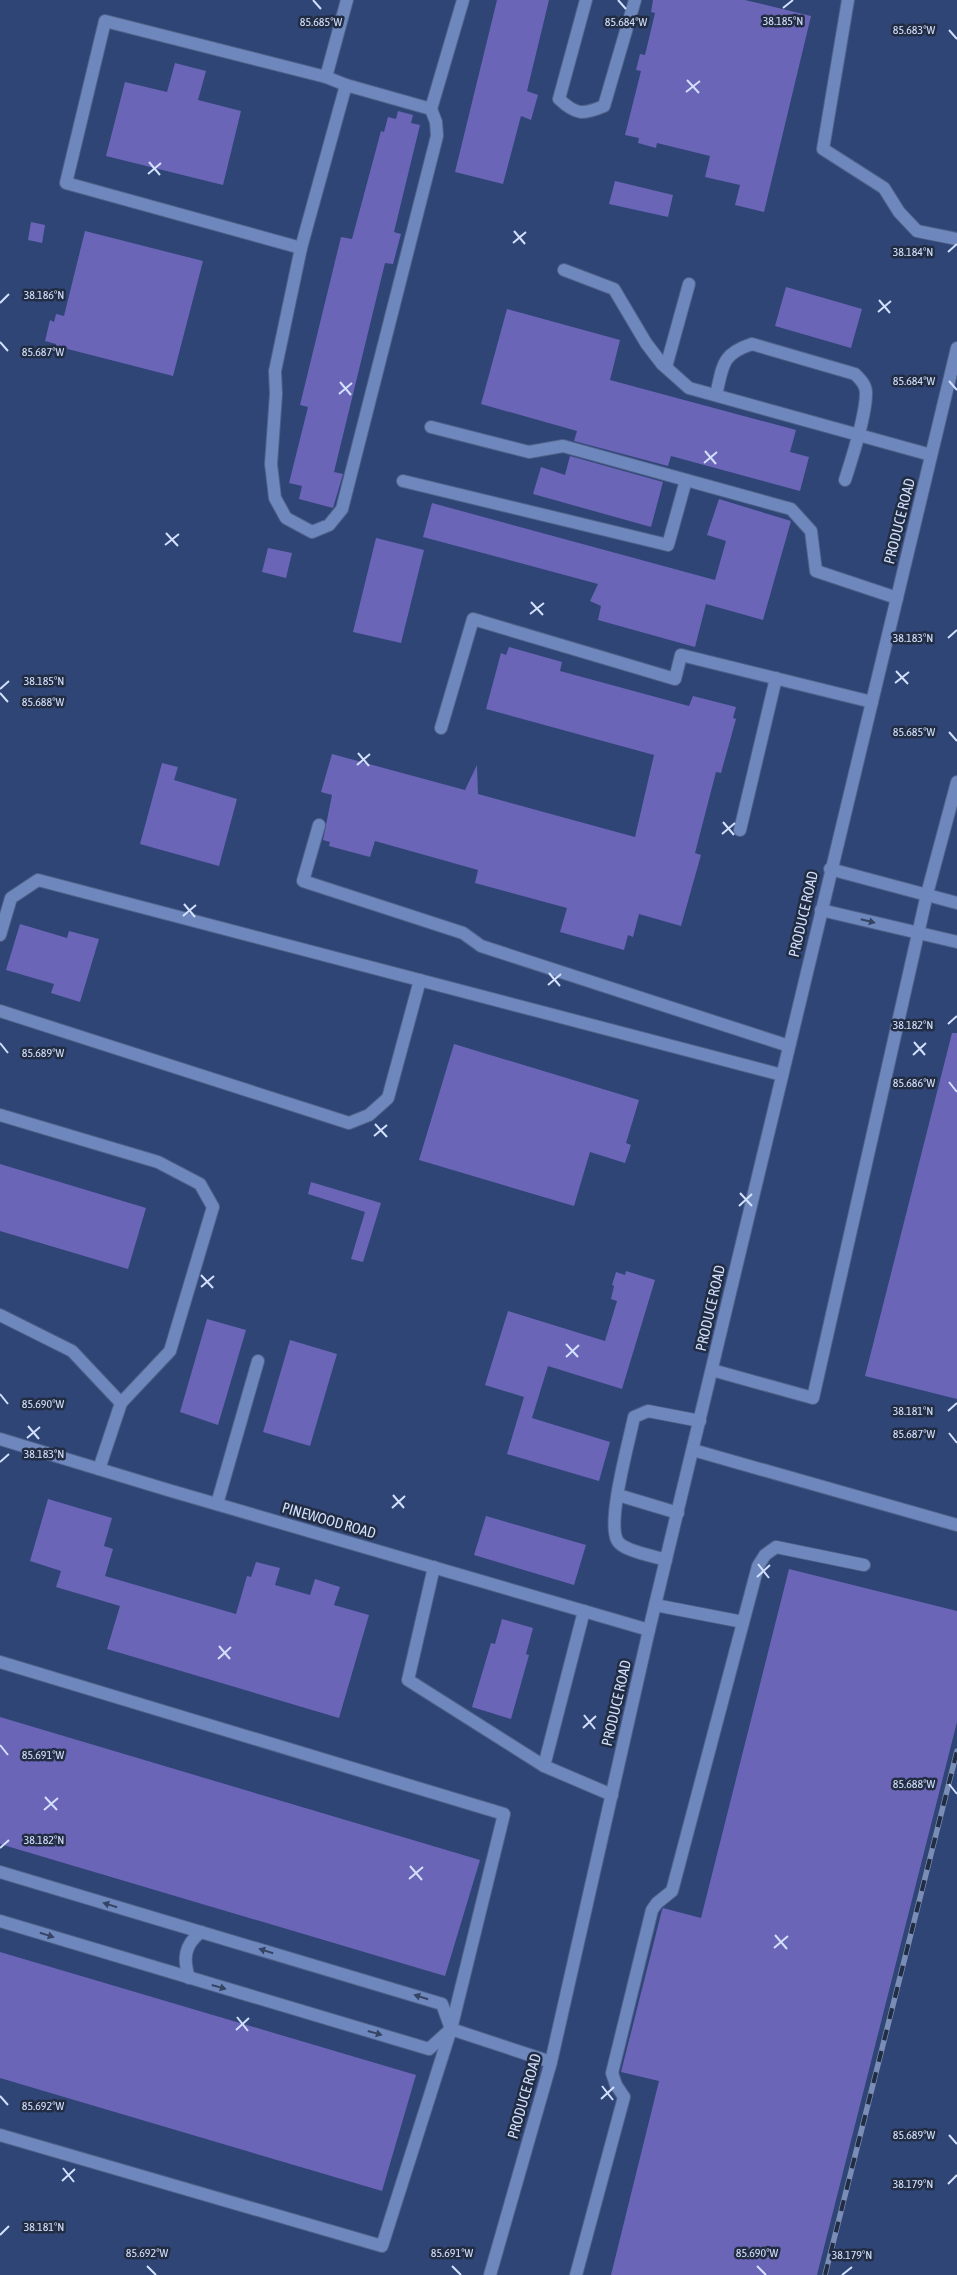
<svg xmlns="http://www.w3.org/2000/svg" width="957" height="2275" font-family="'Asap Condensed',sans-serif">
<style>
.building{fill:#6b65b8}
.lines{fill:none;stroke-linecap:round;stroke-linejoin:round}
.minor-casing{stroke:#4f6189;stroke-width:14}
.minor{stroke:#6e88bd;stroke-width:12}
.rail-casing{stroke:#7a8db4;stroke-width:5.5}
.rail{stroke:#222d43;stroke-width:4;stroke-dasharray:11;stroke-linecap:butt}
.oneway{fill:#354462}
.ticks{fill:none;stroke:#d2e0fd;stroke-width:2}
.labels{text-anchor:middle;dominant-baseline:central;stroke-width:5;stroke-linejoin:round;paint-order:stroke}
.street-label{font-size:15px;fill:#d2e0fd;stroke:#222d43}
.ticks-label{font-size:12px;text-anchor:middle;fill:#d2e0fd;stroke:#222d43;stroke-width:5;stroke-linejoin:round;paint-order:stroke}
</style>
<rect width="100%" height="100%" fill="#2f4575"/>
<g class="building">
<polygon points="497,0 549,0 527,91 538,95 531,120 521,116 503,184 455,172"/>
<polygon points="653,0 745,0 811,16 764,212 735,205 740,185 705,177 710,156 657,143 656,148 638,143 639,138 625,135 641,71 636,70 640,54 645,55 655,13 651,12"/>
<polygon points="175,63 206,71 198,100 241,111 223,185 106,156 125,82 167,92"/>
<polygon points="398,111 413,115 411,123 420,125 394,232 401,234 393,264 385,263 334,472 343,474 333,508 299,499 302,486 289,483 308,407 300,405 341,237 352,239 381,131 384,132 388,117 396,119"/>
<polygon points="615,181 673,195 668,217 609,204"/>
<polygon points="31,222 45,225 42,243 28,240"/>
<polygon points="85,231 203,261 173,376 56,346 56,344 45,341 50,320 54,322 56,314 64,316"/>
<polygon points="786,287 862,309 851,348 775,326"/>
<polygon points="507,309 620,340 610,380 796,430 790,452 809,457 800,491 671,456 668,466 574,441 577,431 481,404"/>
<polygon points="570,456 663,482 651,527 533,494 541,467 565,475"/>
<polygon points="719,499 791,521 763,620 706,604 695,647 598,620 601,606 590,601 598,584 423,537 432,503 715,580 726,541 707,535"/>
<polygon points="376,538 424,550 401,643 353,632"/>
<polygon points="268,548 292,553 286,578 262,572"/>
<polygon points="509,647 562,662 560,671 689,706 693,696 736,707 733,718 736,719 721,773 716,772 695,853 701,855 681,926 639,914 633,937 628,935 624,950 560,932 567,908 475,883 478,870 375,841 370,857 329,846 330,842 323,840 332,795 321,792 332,754 465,790 477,765 478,794 635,837 654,755 486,709 501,653 506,655"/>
<polygon points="162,763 178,767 174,780 237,799 219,866 140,844"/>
<polygon points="20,924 67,938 69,931 99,939 80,1002 51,993 54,984 6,970"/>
<polygon points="952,1033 957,1033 957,1399 865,1376"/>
<polygon points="454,1044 639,1100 626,1143 631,1145 625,1163 590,1152 574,1206 419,1160"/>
<polygon points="0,1164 146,1208 128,1269 0,1231"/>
<polygon points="311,1182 381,1203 363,1262 351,1259 365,1212 308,1194"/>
<polygon points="626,1271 655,1280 622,1389 548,1366 532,1418 610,1442 599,1481 507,1454 524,1397 485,1385 508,1311 605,1341 617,1301 611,1299 614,1286 612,1285 616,1272 625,1275"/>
<polygon points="207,1319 246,1330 218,1425 180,1412"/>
<polygon points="290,1340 337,1354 310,1446 263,1432"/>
<polygon points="48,1499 112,1518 104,1546 113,1549 105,1576 236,1614 247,1576 251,1577 256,1562 280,1568 275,1585 310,1595 315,1579 340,1587 334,1605 369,1615 339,1718 107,1649 120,1606 56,1587 61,1571 30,1561"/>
<polygon points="486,1516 586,1545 574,1585 474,1555"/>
<polygon points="789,1569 957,1611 957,1722 817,2275 611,2275 659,2081 621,2072 662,1910 663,1908 701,1918"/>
<polygon points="502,1619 533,1628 526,1654 529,1655 511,1719 472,1707 491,1643 495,1644"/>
<polygon points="0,1717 480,1860 445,1976 0,1844"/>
<polygon points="0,1952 416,2075 382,2191 0,2078"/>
</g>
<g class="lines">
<defs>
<g id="minor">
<path d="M 586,0 L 559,99 C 576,115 583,115 604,106 L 635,0"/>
<polyline points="848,0 823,149 884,188 899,212 917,231 957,239"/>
<polygon points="105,21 326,77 346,85 301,248 66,183"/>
<polyline points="326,77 347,0"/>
<polyline points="346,85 431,109 463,0"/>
<polyline points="301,248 275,371 276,394 271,464 275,498 286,518 312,532 329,525 342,509 437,136 436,122 431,109"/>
<polyline points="564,270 614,289 646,343 662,364 689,388 931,455"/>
<polyline points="666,367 689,284"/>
<path d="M 716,395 C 723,366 721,354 752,344 L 855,374 C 861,380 866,385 866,393 C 866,416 852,458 845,480"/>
<polyline points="431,427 529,452 563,446 791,509 811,531 816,571 897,598"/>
<polyline points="403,481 668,545 686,480"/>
<polyline points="441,728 473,619 675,679 681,655 872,702"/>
<polyline points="319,825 303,881 463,933 481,946 789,1046"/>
<polyline points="740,830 776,678"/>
<polyline points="830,869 957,903"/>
<polyline points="821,910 957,942"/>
<polyline points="0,935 11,898 38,880 782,1075"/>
<polyline points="0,1011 349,1123 369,1115 388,1098 420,980"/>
<polyline points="0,1115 158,1162 200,1184 213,1207 170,1351 121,1403 99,1469"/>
<polyline points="0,1315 72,1351 121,1403"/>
<polyline points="712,1370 813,1398 927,894 957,782"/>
<polyline points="0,1439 168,1490 649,1630"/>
<polyline points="693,1450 957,1525"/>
<polyline points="618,1495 678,1513"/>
<polyline points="217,1504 258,1361"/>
<path d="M 666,1560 C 654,1556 622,1551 617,1540 C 607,1520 629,1442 634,1417 L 648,1411 L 700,1421"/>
<polyline points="434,1567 408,1680 544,1766"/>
<polyline points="655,1605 743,1622"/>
<polyline points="584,1611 544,1766 612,1795"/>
<polyline points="0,1662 504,1814 451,2029 551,2062"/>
<polyline points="0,1872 442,2004 451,2029 382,2246 0,2135"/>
<polyline points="0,1921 429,2049 451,2029"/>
<path d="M 189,1978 C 183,1959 184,1945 201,1932"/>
<polyline points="490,2275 551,2062 649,1630 957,348"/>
<polyline points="576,2275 624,2097 616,2085 612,2073 652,1910 657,1903 672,1891 758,1566 765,1555 776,1547 864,1565"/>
</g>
</defs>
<use href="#minor" class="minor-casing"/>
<use href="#minor" class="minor"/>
<defs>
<polyline id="rail" points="825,2275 957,1751"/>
</defs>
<use href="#rail" class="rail-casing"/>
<use href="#rail" class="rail"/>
</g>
<defs><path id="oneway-solid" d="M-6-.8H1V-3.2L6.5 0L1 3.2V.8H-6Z" transform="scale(1.25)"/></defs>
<g class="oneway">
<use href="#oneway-solid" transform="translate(868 921) rotate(14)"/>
<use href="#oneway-solid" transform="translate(110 1905) rotate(-163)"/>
<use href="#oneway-solid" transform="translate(47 1935) rotate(17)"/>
<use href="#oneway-solid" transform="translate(266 1951) rotate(-163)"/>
<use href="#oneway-solid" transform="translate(219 1987) rotate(16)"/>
<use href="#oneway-solid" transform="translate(421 1997) rotate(-163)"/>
<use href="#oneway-solid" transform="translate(375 2033) rotate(16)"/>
</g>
<path class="ticks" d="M 313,0 L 321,9M 618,0 L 626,9M 783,8 L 793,0M 949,30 L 957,39M 687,80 L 699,93M 686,92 L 700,81M 149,162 L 160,175M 148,174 L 161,163M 514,231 L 525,244M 513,243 L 526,232M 948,252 L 957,244M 879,300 L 890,313M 0,303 L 9,294M 878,312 L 891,301M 0,342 L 8,351M 949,381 L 957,390M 340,382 L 351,395M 339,394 L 352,383M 705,451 L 716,464M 704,463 L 717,452M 166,533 L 178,546M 165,545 L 179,534M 531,602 L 543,615M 530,614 L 544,603M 948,638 L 957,630M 896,671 L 908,684M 895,683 L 909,672M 0,689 L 9,681M 0,693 L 8,702M 949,732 L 957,741M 358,753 L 369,766M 357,765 L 370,754M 723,822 L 734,835M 722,834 L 735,823M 184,904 L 195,917M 183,916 L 196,905M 549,973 L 560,986M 548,985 L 561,974M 948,1024 L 957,1016M 914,1042 L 925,1055M 0,1043 L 8,1053M 913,1055 L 926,1043M 949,1082 L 957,1092M 375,1124 L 387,1137M 374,1136 L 387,1125M 740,1193 L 752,1206M 739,1206 L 752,1194M 201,1275 L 213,1288M 201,1287 L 214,1276M 566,1344 L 578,1357M 566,1357 L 579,1345M 0,1394 L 8,1404M 948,1411 L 957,1403M 28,1426 L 39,1439M 949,1433 L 957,1443M 27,1438 L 40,1427M 0,1462 L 9,1454M 393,1495 L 404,1508M 392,1508 L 405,1496M 758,1564 L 769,1578M 757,1577 L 770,1565M 219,1646 L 230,1659M 218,1659 L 231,1647M 584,1715 L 595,1729M 583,1728 L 596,1716M 0,1745 L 8,1755M 949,1784 L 957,1794M 45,1797 L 57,1810M 44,1810 L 58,1798M 0,1848 L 9,1840M 410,1866 L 422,1880M 409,1879 L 423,1867M 775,1935 L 787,1949M 774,1948 L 788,1936M 237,2017 L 248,2031M 236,2030 L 249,2018M 602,2086 L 613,2100M 0,2096 L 8,2105M 601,2099 L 614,2087M 949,2135 L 957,2144M 63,2168 L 74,2182M 62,2181 L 75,2169M 948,2184 L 957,2175M 0,2235 L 9,2226M 147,2266 L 156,2275M 452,2266 L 461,2275M 757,2266 L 766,2275M 842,2275 L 852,2267"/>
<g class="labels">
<g class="street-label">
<text transform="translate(899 521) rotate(-76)">PRODUCE ROAD</text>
<text transform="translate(803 914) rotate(-77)">PRODUCE ROAD</text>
<text transform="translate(710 1308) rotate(-77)">PRODUCE ROAD</text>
<text transform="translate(329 1520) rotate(16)">PINEWOOD ROAD</text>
<text transform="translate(616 1703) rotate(-77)">PRODUCE ROAD</text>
<text transform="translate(524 2096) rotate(-74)">PRODUCE ROAD</text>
</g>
</g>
<g class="ticks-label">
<text x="783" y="25">38.185°N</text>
<text x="321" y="26">85.685°W</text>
<text x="626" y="26">85.684°W</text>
<text x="914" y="34">85.683°W</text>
<text x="913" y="256">38.184°N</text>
<text x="44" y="299">38.186°N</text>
<text x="43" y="356">85.687°W</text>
<text x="914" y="385">85.684°W</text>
<text x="913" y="642">38.183°N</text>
<text x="44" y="685">38.185°N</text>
<text x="43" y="706">85.688°W</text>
<text x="914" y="736">85.685°W</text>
<text x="913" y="1029">38.182°N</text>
<text x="43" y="1057">85.689°W</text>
<text x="914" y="1087">85.686°W</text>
<text x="43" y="1408">85.690°W</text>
<text x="913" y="1415">38.181°N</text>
<text x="914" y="1438">85.687°W</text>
<text x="44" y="1458">38.183°N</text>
<text x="43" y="1759">85.691°W</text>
<text x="914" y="1788">85.688°W</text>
<text x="44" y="1844">38.182°N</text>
<text x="43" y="2110">85.692°W</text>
<text x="914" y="2139">85.689°W</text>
<text x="913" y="2188">38.179°N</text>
<text x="44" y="2231">38.181°N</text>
<text x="147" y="2257">85.692°W</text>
<text x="452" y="2257">85.691°W</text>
<text x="757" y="2257">85.690°W</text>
<text x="852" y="2259">38.179°N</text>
</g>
</svg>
